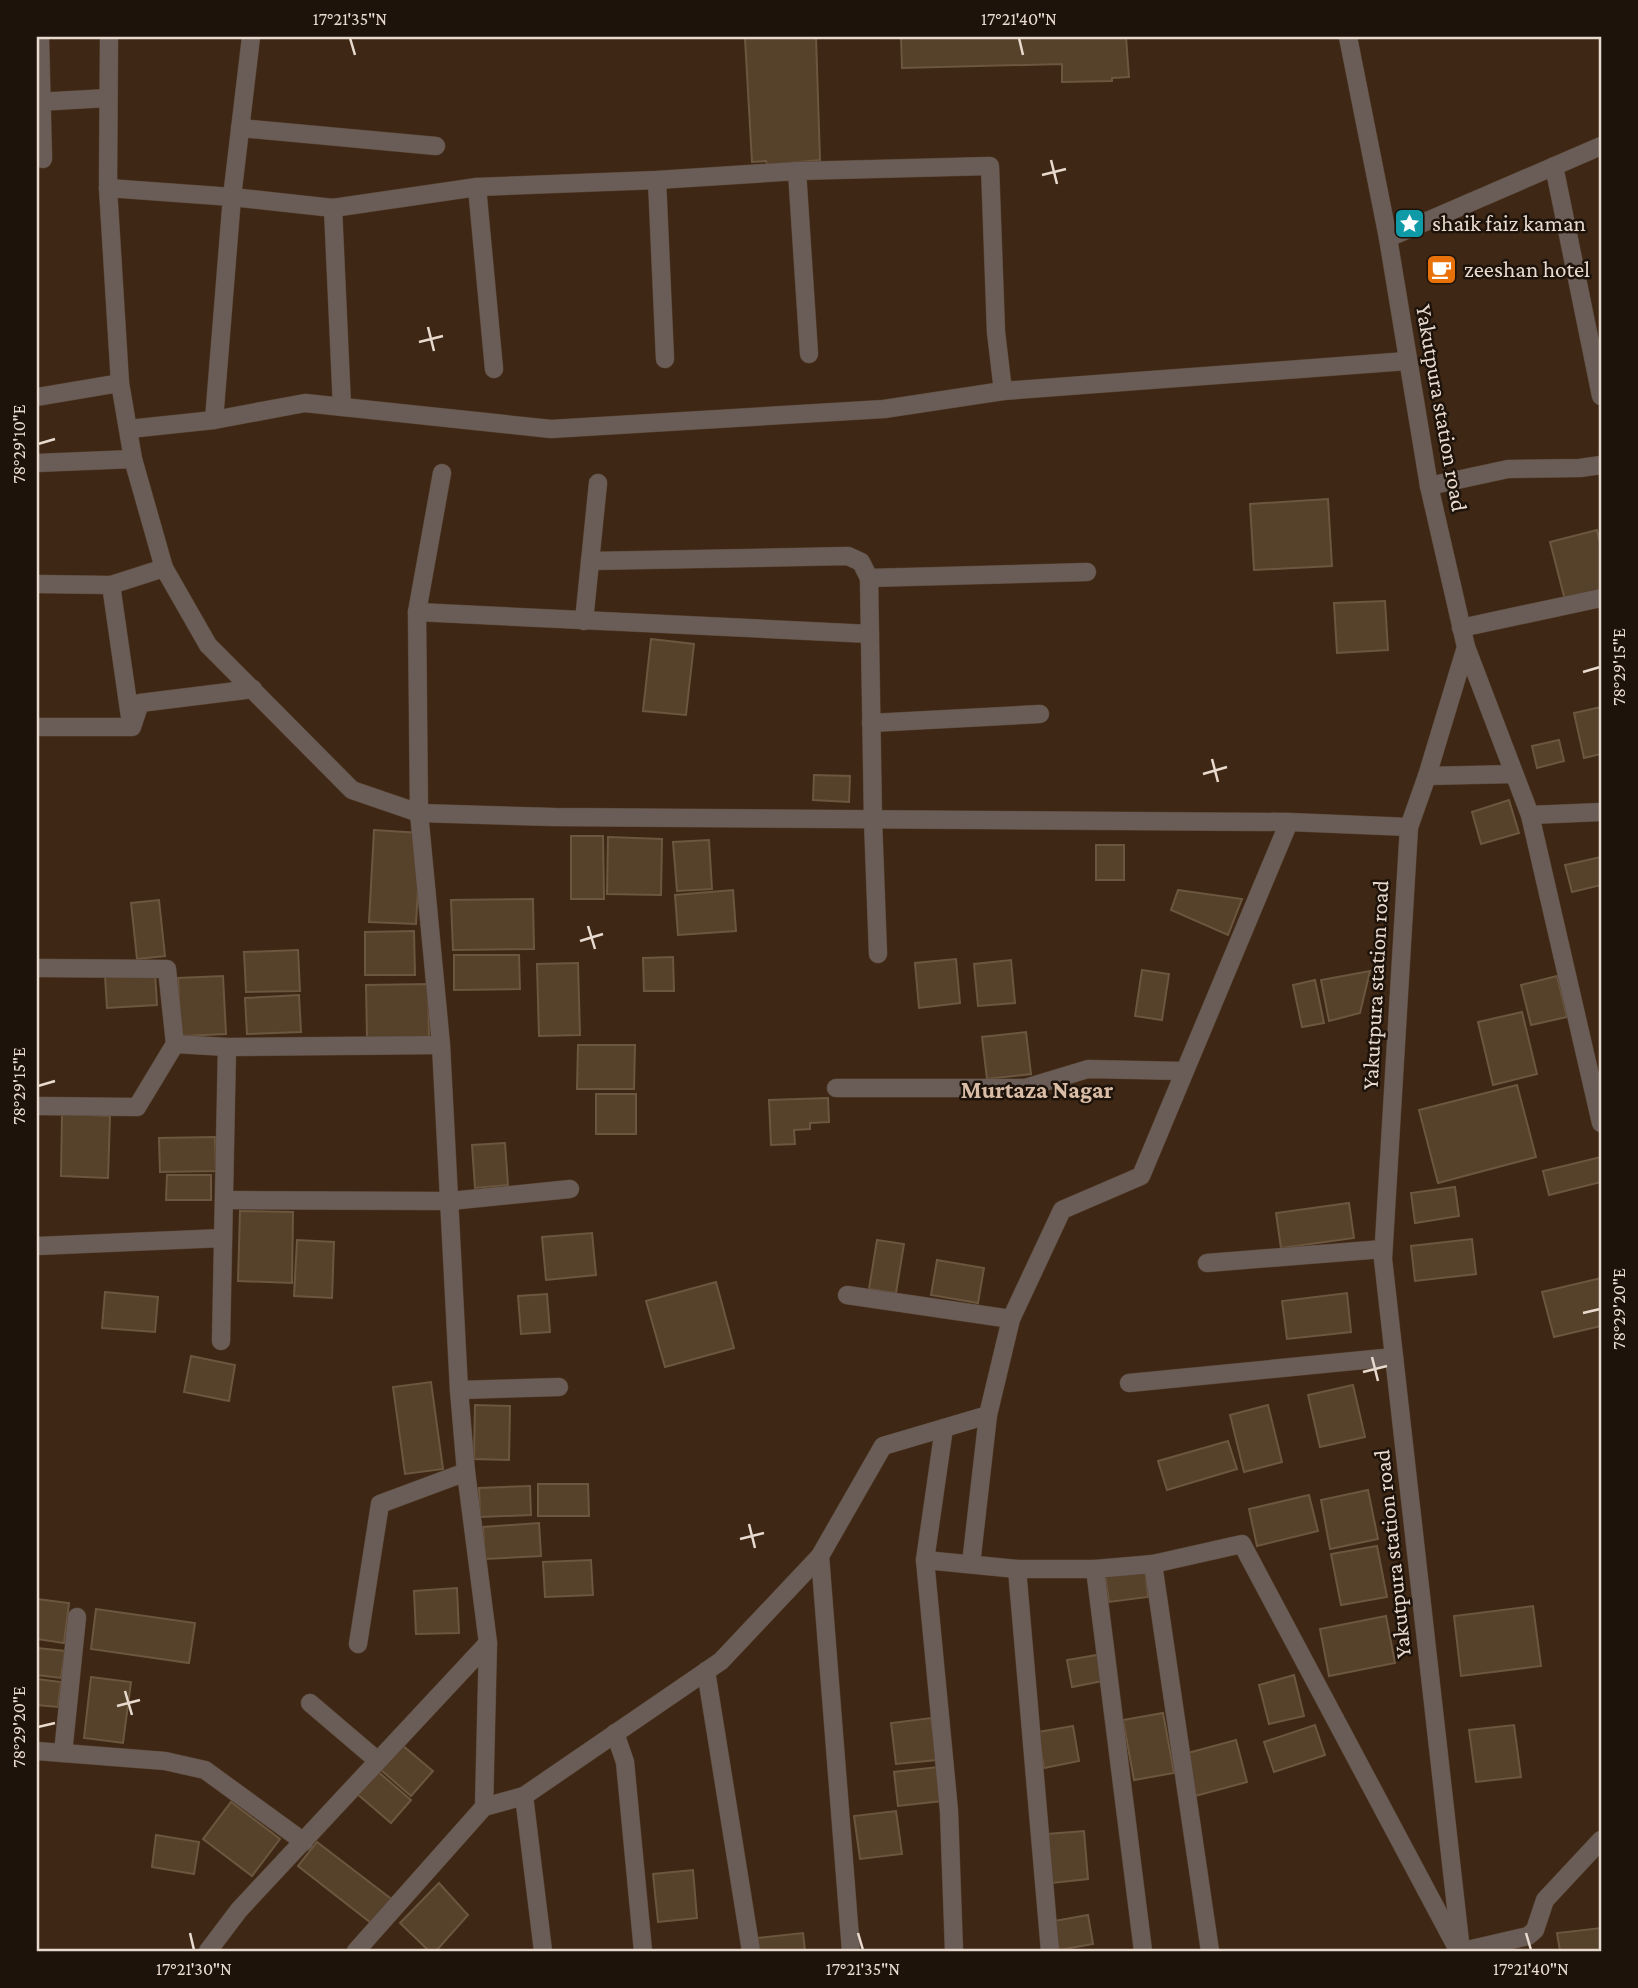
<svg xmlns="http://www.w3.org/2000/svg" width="1638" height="1988" font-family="'Crimson Pro',serif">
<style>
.building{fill:#56412b;stroke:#6b563f;stroke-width:2}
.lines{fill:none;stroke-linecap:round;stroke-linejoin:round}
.minor-casing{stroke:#594433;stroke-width:19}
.minor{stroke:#6a5d57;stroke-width:18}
.ticks{fill:none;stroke:#e8dace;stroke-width:2.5}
.labels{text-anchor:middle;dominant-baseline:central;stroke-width:5;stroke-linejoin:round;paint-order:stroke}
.poi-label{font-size:23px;fill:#e8dace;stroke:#1d130b;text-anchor:start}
.street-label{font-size:23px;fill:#e8dace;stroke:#1d130b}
.neighbourhood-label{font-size:24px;font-weight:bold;fill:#d9bda6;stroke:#1d130b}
.neatline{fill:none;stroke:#e8dace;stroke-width:2.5}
.ticks-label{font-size:18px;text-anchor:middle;fill:#e8dace}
</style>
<rect width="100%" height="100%" fill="#3e2815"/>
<g class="building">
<polygon points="763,37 816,37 820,160 767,165 766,161 752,162 745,38"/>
<polygon points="901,37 1126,37 1129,77 1112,78 1112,81 1062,82 1062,64 902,68"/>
<polygon points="1328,499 1332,566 1254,570 1250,504"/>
<polygon points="1597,530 1601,548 1601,591 1565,600 1550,542"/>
<polygon points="1385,601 1388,650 1337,653 1334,603"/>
<polygon points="651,639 694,644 686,715 643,711"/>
<polygon points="1601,707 1601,754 1584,758 1574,713"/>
<polygon points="1559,740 1564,761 1537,768 1532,746"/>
<polygon points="814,775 850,776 849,802 813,800"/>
<polygon points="1509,800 1519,833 1481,844 1472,812"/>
<polygon points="374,830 421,833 416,924 369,922"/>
<polygon points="571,836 603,836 604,899 571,899"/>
<polygon points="608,837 662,839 661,895 607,894"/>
<polygon points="709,840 712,889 677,891 673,842"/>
<rect x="1096" y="845" width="28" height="35"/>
<polygon points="1601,857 1601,885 1572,892 1565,865"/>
<polygon points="733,890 736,931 678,935 675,895"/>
<polygon points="1178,890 1242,899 1228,935 1171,910"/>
<polygon points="533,899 534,949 453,950 451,900"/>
<polygon points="159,900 165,956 137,959 131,903"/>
<polygon points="414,931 415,975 365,975 365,932"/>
<polygon points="298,950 300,991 246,992 244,952"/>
<polygon points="454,955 519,955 520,989 454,990"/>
<polygon points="673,957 674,991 644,991 643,958"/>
<polygon points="956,959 960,1003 919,1008 915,963"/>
<polygon points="1011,960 1015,1003 978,1006 974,964"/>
<polygon points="578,963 580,1035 539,1036 537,964"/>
<polygon points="1142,970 1169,974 1162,1020 1135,1016"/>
<polygon points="1370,971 1360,1013 1329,1021 1321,980"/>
<polygon points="155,973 157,1005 107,1008 105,976"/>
<polygon points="223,976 226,1034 181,1036 178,978"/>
<polygon points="1557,976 1567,1017 1531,1025 1521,985"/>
<polygon points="1315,980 1324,1023 1302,1027 1293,985"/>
<polygon points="428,984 429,1038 367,1039 366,985"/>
<polygon points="299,995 301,1032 247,1034 245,998"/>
<polygon points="1522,1012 1537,1074 1493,1085 1478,1022"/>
<polygon points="1026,1032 1031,1074 987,1079 982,1037"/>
<polygon points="578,1045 635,1045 634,1089 577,1089"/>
<polygon points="1517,1085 1536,1157 1438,1183 1419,1110"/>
<rect x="596" y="1094" width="40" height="40"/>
<polygon points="828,1098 829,1122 810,1123 810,1129 794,1130 795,1144 771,1145 769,1100"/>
<polygon points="62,1114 110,1116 108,1178 61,1176"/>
<polygon points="215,1137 216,1171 160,1172 159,1138"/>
<polygon points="505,1143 508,1185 475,1188 472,1145"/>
<polygon points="1601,1157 1601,1182 1549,1195 1543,1171"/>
<polygon points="167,1175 211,1175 211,1200 166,1200"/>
<polygon points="1455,1187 1459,1216 1415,1223 1411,1193"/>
<polygon points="1349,1203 1354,1238 1281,1248 1276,1213"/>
<polygon points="240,1211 293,1212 292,1283 238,1281"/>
<polygon points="592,1233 596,1275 546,1280 542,1237"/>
<polygon points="1472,1239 1476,1274 1415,1281 1411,1246"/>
<polygon points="297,1240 334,1242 332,1298 294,1296"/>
<polygon points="877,1240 904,1244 896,1293 869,1289"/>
<polygon points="937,1260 984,1268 978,1303 931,1295"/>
<polygon points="1601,1278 1601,1326 1554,1337 1542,1292"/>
<polygon points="716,1282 734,1348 665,1367 646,1301"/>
<polygon points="105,1292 158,1297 155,1332 102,1328"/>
<polygon points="1347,1293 1351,1332 1287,1339 1282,1301"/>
<polygon points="547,1294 550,1332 521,1334 518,1296"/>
<polygon points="191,1356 235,1365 229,1401 184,1392"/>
<polygon points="431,1382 443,1469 405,1474 393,1387"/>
<polygon points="1353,1385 1365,1437 1320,1447 1308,1395"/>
<polygon points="475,1405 510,1406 509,1460 474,1459"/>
<polygon points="1268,1405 1282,1462 1244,1472 1230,1415"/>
<polygon points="1228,1441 1237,1469 1167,1490 1158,1461"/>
<polygon points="538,1484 588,1484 589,1516 538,1516"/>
<polygon points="530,1486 531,1515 480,1517 479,1488"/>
<polygon points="1368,1490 1378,1539 1330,1549 1321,1500"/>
<polygon points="1309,1495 1318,1531 1257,1546 1249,1509"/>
<polygon points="539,1523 541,1556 485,1559 483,1527"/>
<polygon points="1377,1546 1387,1597 1341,1605 1331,1554"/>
<polygon points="591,1560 593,1595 545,1597 543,1562"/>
<polygon points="1145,1569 1148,1597 1109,1602 1105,1575"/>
<polygon points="457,1588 459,1633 416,1634 414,1591"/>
<polygon points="37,1599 69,1603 64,1643 37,1639"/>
<polygon points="1533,1606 1541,1666 1461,1676 1454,1616"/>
<polygon points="96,1609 195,1623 189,1663 91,1649"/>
<polygon points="1386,1616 1395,1663 1329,1676 1320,1629"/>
<polygon points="37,1648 65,1651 61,1678 37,1675"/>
<polygon points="1103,1654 1108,1680 1072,1687 1067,1660"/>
<polygon points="1294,1675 1304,1716 1269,1724 1259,1685"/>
<polygon points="91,1677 131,1682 123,1743 84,1738"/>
<polygon points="37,1679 61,1682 58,1707 37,1705"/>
<polygon points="1163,1713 1174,1773 1134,1780 1123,1720"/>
<polygon points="931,1718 937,1760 896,1764 891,1723"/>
<polygon points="1315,1725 1325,1755 1274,1772 1264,1742"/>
<polygon points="1514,1725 1521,1777 1476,1782 1469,1730"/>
<polygon points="1073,1726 1079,1761 1044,1768 1038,1732"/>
<polygon points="1236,1740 1247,1782 1195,1796 1184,1754"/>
<polygon points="402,1745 433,1771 411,1796 381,1770"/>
<polygon points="938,1767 942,1801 898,1806 894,1772"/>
<polygon points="376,1770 411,1800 391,1823 356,1793"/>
<polygon points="231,1802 280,1839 252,1876 203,1839"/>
<polygon points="896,1811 902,1854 860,1859 854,1816"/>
<polygon points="1084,1831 1088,1879 1052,1883 1047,1834"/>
<polygon points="156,1835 199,1842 194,1874 152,1867"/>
<polygon points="317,1842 394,1901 375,1926 298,1866"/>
<polygon points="693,1870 697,1918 658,1922 653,1874"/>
<polygon points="439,1883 468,1915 436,1951 429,1951 400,1923"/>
<polygon points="1088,1915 1093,1944 1059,1950 1054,1921"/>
<polygon points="1601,1928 1601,1951 1560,1951 1557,1933"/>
<polygon points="803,1933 805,1951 759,1951 757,1938"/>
</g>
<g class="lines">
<defs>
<g id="minor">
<polyline points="40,37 43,159"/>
<polyline points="109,37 108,188 120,383 133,459 164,568 208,645 352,790 419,813 554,817 1289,822 1409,827"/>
<polyline points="1348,37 1388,238 1429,486 1466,647 1427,776 1409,827 1383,1259 1461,1951"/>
<polyline points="37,102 108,98"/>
<polyline points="240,128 436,146"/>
<polyline points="1554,166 1601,396"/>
<polyline points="797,171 809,354"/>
<polyline points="657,180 665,359"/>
<polyline points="477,187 494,369"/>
<polyline points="108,188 232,197 333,208 477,187 657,180 797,171 990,166 996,332 1003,391"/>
<polyline points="333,208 342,407"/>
<polyline points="1388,238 1601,146"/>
<polyline points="37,397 120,383"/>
<polyline points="214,420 232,197 251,37"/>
<polyline points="129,429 214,420 305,403 551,429 884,409 1003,391 1407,361"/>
<polyline points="37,463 133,459"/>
<polyline points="442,473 417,612 419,813 441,1045 459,1390 466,1472 488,1643 484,1807"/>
<polyline points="1429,486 1508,469 1580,468 1601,465"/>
<polyline points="590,561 848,556 861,562 869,578 1087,572"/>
<polyline points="869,578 873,820 878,954"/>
<polyline points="37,584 111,585 164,568"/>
<polyline points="111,585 131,724"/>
<polyline points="417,612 870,634"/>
<polyline points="584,621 598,483"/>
<polyline points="1461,628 1601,598"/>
<polyline points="1466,647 1530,815 1601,1123"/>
<polyline points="871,723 1040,714"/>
<polyline points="37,727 132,727 140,703 253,689"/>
<polyline points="1427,776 1514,774"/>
<polyline points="1530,815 1601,812"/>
<polyline points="37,968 167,969 175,1044 227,1047 441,1045"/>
<polyline points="836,1088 1025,1088 1088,1069 1184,1071"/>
<polyline points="37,1106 137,1107 175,1044"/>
<polyline points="224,1200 450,1201 570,1189"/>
<polyline points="37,1246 223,1238"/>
<polyline points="1207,1263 1383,1249"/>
<polyline points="847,1295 1011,1319"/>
<polyline points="221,1341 227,1047"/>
<polyline points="1129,1383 1394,1357"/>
<polyline points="459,1390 559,1387"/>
<polyline points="944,1428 925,1560 949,1811 954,1951"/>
<polyline points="820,1556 851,1951"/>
<polyline points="925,1560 1017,1569 1095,1569 1153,1564 1242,1544 1457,1948"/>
<polyline points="971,1564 988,1415"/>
<polyline points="1153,1564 1210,1951"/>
<polyline points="1017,1569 1050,1951"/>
<polyline points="1095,1569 1143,1951"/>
<polyline points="358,1644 380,1504 466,1472"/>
<polyline points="706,1671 751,1951"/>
<polyline points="310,1703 378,1761"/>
<polyline points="615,1733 625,1762 643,1951"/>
<polyline points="37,1751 165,1761 205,1770 304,1842"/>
<polyline points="63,1753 77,1617"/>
<polyline points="524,1796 543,1951"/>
<polyline points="208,1951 239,1910 488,1643"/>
<polyline points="356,1951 484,1807 524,1796 721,1661 820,1556 883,1446 988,1415 1011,1319 1062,1210 1141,1176 1289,822"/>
<polyline points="1463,1951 1528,1936 1535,1930 1545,1900 1601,1840"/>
</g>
</defs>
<use href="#minor" class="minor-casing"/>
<use href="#minor" class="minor"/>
</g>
<path class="ticks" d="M 350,38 L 355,55M 1019,38 L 1023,55M 1051,160 L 1057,184M 1042,175 L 1066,169M 428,327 L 434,351M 419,342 L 443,336M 38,444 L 55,439M 1583,672 L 1600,667M 1212,759 L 1218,782M 1203,774 L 1227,767M 588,926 L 595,949M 580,941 L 603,934M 38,1086 L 55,1081M 1583,1313 L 1600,1309M 1372,1357 L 1378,1381M 1363,1372 L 1387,1366M 749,1524 L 755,1548M 740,1539 L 764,1533M 125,1691 L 132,1715M 117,1706 L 140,1700M 38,1727 L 55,1723M 190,1933 L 194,1950M 858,1933 L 863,1950M 1526,1933 L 1531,1950"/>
<defs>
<symbol id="sight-square" viewBox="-11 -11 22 22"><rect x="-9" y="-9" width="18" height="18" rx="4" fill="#0f9aa8" stroke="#1d130b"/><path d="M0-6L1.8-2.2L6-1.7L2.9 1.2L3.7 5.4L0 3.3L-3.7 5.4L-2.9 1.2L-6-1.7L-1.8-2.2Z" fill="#fff"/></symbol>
<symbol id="cafe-square" viewBox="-11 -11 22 22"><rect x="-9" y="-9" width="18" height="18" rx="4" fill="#e8710a" stroke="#1d130b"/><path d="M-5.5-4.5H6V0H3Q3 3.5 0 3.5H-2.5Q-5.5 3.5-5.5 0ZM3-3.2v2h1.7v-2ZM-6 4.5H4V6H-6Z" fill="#fff"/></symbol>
</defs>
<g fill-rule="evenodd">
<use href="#sight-square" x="1392" y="206" width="35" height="35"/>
<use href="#cafe-square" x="1424" y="252" width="35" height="35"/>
</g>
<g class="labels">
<g class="poi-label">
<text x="1432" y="223">shaik faiz kaman</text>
<text x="1464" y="269">zeeshan hotel</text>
</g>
<g class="street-label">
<text transform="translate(1442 408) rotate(80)">Yakutpura station road</text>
<text transform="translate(1375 985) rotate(-87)">Yakutpura station road</text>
<text transform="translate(1392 1554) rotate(-96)">Yakutpura station road</text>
</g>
<g class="neighbourhood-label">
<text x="1037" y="1089">Murtaza Nagar</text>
</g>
</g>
<rect width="1638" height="1988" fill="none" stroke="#1d130b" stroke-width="77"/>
<rect x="38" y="38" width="1562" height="1912" class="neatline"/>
<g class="ticks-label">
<text x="350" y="25">17°21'35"N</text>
<text x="1019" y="25">17°21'40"N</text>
<text transform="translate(19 444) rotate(-90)" y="6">78°29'10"E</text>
<text transform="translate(1619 667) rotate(-90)" y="6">78°29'15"E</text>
<text transform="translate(19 1086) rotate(-90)" y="6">78°29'15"E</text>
<text transform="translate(1619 1309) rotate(-90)" y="6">78°29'20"E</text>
<text transform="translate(19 1727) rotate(-90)" y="6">78°29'20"E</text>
<text x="194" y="1975">17°21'30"N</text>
<text x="863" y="1975">17°21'35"N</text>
<text x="1531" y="1975">17°21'40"N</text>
</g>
</svg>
